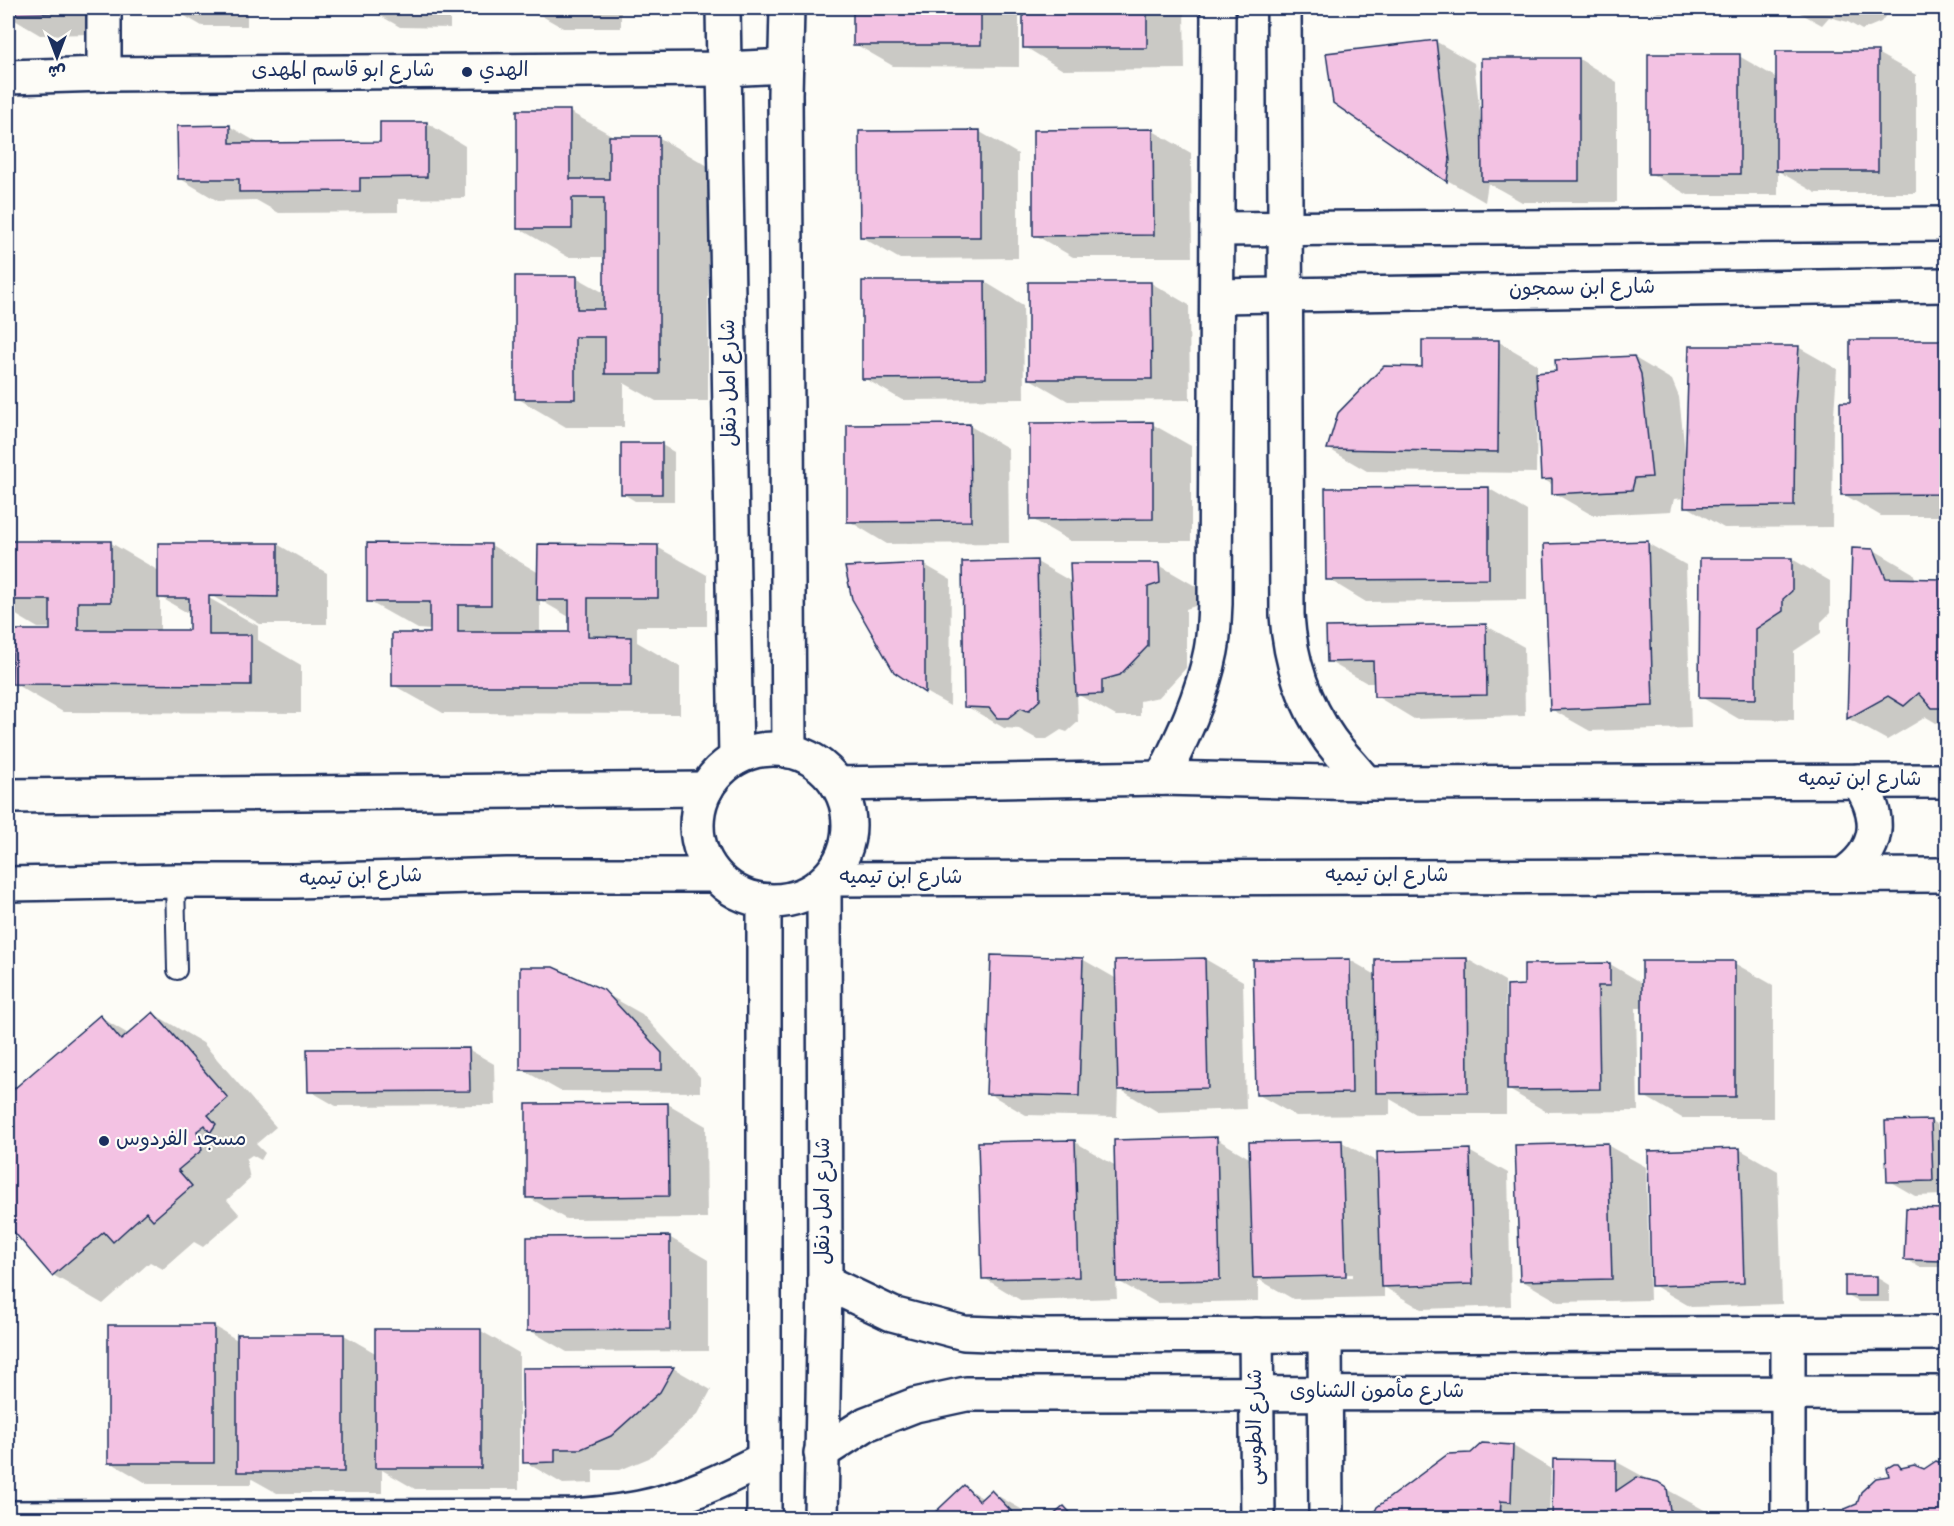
<svg xmlns="http://www.w3.org/2000/svg" width="1954" height="1526" font-family="Dekko,'Playpen Sans Arabic',sans-serif">
<style>
.shadow{fill:#0003;fill-rule:evenodd}
.building{fill:#f3c2e3;stroke:#1b2f5e;stroke-width:1.5}
.lines{fill:none;stroke-linecap:round;stroke-linejoin:round}
.lane-casing{stroke:#1b2f5e;stroke-width:22}
.street-casing{stroke:#1b2f5e;stroke-width:38}
.secondary-casing{stroke:#1b2f5e;stroke-width:38}
.lane{stroke:#fdfcf7;stroke-width:18}
.street{stroke:#fdfcf7;stroke-width:33}
.secondary{stroke:#fdfcf7;stroke-width:33}
.poi-dot{fill:#1b2f5e;stroke:#fdfcf7;stroke-width:2}
.labels{text-anchor:middle;dominant-baseline:central;stroke-width:4.5;stroke-linejoin:round;paint-order:stroke}
.street-label{font-size:21px;fill:#1b2f5e;stroke:#fdfcf7}
.poi-label{font-size:21px;fill:#1b2f5e;stroke:#fdfcf7;text-anchor:start}
</style>
<rect width="100%" height="100%" fill="#fdfcf7"/>
<filter id="ink" filterUnits="userSpaceOnUse"><feTurbulence type="fractalNoise" baseFrequency=".0167" numOctaves="2"/><feDisplacementMap in="SourceGraphic" scale="12" xChannelSelector="R" yChannelSelector="G"/><feConvolveMatrix kernelMatrix="1 2 1 2 8 2 1 2 1" color-interpolation-filters="sRGB"/></filter>
<g filter="url(#ink)">
<g class="shadow">
<polygon points="8,8 91,8 92,34 40,35 8,16"/>
<polygon points="171,8 247,8 247,26 202,26"/>
<polygon points="324,8 450,8 450,28 400,27 367,8"/>
<polygon points="528,8 621,8 621,28 563,28"/>
<polygon points="855,8 1019,8 1019,67 893,66 855,44"/>
<polygon points="1024,8 1184,8 1185,69 1063,70 1025,47"/>
<polygon points="1354,8 1477,8 1477,16 1360,11"/>
<polygon points="1514,8 1627,8 1627,12 1524,13"/>
<polygon points="1649,8 1760,8 1760,11 1658,13"/>
<polygon points="1791,8 1891,8 1881,22 1862,30 1848,22 1829,17 1822,25"/>
<polygon points="1435,41 1474,63 1481,121 1579,59 1617,82 1617,202 1522,202 1488,183 1485,202 1447,180 1334,102"/>
<polygon points="1877,53 1916,75 1916,193 1816,193 1778,171 1778,195 1688,195 1650,173 1739,56 1777,78"/>
<polygon points="570,112 615,137 658,137 708,166 708,401 656,401 624,383 624,427 566,427 517,398 576,277 606,294 606,257 568,257 518,228"/>
<polygon points="427,123 465,146 465,198 398,199 398,212 279,213 256,200 218,201 179,178 229,126 260,144 382,143"/>
<polygon points="1153,131 1191,153 1192,257 1073,257 1035,235"/>
<polygon points="980,132 1018,154 1018,258 900,259 861,237"/>
<polygon points="985,282 1023,305 1024,399 902,400 864,378"/>
<polygon points="1151,283 1189,305 1190,400 1068,401 1030,379"/>
<polygon points="1851,341 1946,341 1946,516 1881,516 1843,494 1851,403"/>
<polygon points="1499,342 1537,364 1537,374 1558,373 1633,357 1672,380 1679,397 1685,452 1798,347 1837,369 1833,429 1832,527 1724,528 1686,506 1686,498 1674,499 1671,511 1592,515 1554,493 1553,485 1543,479 1539,404 1537,404 1536,473 1367,471 1329,449 1423,368"/>
<polygon points="1152,424 1191,446 1191,541 1070,541 1032,519"/>
<polygon points="970,426 1008,448 1009,543 887,544 849,521"/>
<polygon points="662,445 674,452 674,501 635,501 622,493"/>
<polygon points="1488,488 1527,511 1527,600 1366,602 1328,579"/>
<path d="M 8,543 L 111,543 L 159,571 L 277,544 L 327,573 L 327,624 L 260,624 L 207,593 L 207,597 L 258,626 L 258,640 L 301,665 L 301,713 L 63,712 L 13,683 L 51,632 L 51,628 L 38,628 L 8,610 ZM 160,597 L 191,615 L 191,632 L 160,632 Z"/>
<polygon points="1647,543 1686,565 1691,728 1590,731 1551,709"/>
<path d="M 491,545 L 539,573 L 657,547 L 707,575 L 707,626 L 637,626 L 637,642 L 680,667 L 680,714 L 443,713 L 393,685 L 431,634 L 431,630 L 418,629 L 368,601 ZM 540,600 L 571,618 L 571,633 L 540,633 Z"/>
<polygon points="1853,549 1874,550 1913,573 1916,580 1944,580 1944,566 1946,566 1946,724 1943,727 1926,717 1887,740 1849,719"/>
<polygon points="1792,559 1830,581 1830,613 1821,622 1821,633 1794,651 1794,720 1739,719 1701,697"/>
<polygon points="1037,562 1072,582 1159,565 1197,587 1198,605 1186,609 1186,668 1159,697 1140,701 1140,716 1116,716 1077,694 1078,722 1067,732 1061,730 1047,739 1037,739 1019,729 1004,728 966,706"/>
<polygon points="925,565 951,580 950,706 925,692 896,671"/>
<polygon points="1485,625 1524,647 1525,716 1414,719 1376,696 1375,683 1367,683 1328,661"/>
<polygon points="1082,959 1117,979 1205,959 1243,981 1246,1109 1158,1112 1118,1088 1117,1117 1026,1115 988,1093"/>
<polygon points="1467,959 1505,981 1506,1034 1509,1034 1526,986 1526,965 1610,964 1644,984 1734,963 1773,985 1773,1118 1682,1118 1644,1096 1644,1008 1636,1008 1638,1111 1547,1112 1506,1088 1506,1114 1416,1114 1390,1099 1390,1115 1296,1116 1257,1094 1255,961 1350,960 1376,975"/>
<polygon points="603,992 642,1014 700,1077 700,1092 560,1091 521,1069"/>
<polygon points="154,1014 203,1043 276,1127 256,1144 265,1153 261,1160 252,1155 246,1159 250,1179 227,1200 240,1215 203,1247 194,1242 163,1269 150,1262 103,1304 53,1275 8,1223 8,1128 13,1124 8,1117 8,1096 100,1017 130,1035"/>
<polygon points="468,1049 494,1064 495,1105 336,1106 310,1091"/>
<polygon points="668,1104 706,1126 707,1218 566,1219 528,1197"/>
<polygon points="1931,1121 1946,1130 1946,1195 1915,1196 1889,1181"/>
<path d="M 1217,1139 L 1251,1159 L 1342,1142 L 1379,1163 L 1469,1151 L 1508,1173 L 1511,1306 L 1421,1309 L 1384,1287 L 1384,1297 L 1293,1299 L 1258,1279 L 1258,1301 L 1157,1303 L 1116,1280 L 1117,1298 L 1022,1301 L 984,1278 L 1075,1142 L 1116,1166 ZM 1353,1274 L 1353,1277 L 1290,1278 L 1290,1275 Z"/>
<polygon points="1607,1145 1646,1167 1650,1300 1559,1302 1521,1280"/>
<polygon points="1739,1149 1778,1171 1782,1304 1691,1307 1653,1285"/>
<polygon points="1944,1211 1946,1213 1946,1267 1919,1267 1906,1259"/>
<polygon points="669,1237 708,1260 708,1351 567,1352 529,1330"/>
<polygon points="1876,1277 1889,1285 1889,1302 1859,1302 1846,1295"/>
<polygon points="214,1326 239,1341 344,1335 377,1354 481,1331 519,1353 519,1489 415,1489 382,1470 382,1493 277,1493 252,1479 252,1484 148,1484 110,1462"/>
<polygon points="673,1368 711,1390 698,1414 649,1458 620,1470 593,1470 593,1483 563,1484 525,1462"/>
<polygon points="1513,1446 1551,1469 1549,1518 1374,1518 1378,1508 1471,1454"/>
<polygon points="1554,1460 1615,1461 1697,1506 1706,1511 1707,1518 1554,1518"/>
<polygon points="1937,1463 1946,1467 1946,1518 1852,1518 1858,1506 1891,1477 1898,1466 1904,1469 1924,1471"/>
<polygon points="964,1487 984,1499 991,1492 1037,1518 931,1518"/>
<polygon points="1064,1508 1082,1518 1053,1518"/>
</g>
<g class="building">
<polygon points="8,8 54,8 54,13 8,14"/>
<rect x="853" y="8" width="128" height="37"/>
<rect x="1023" y="8" width="124" height="40"/>
<polygon points="1436,40 1450,160 1447,182 1333,103 1326,53"/>
<rect x="1776" y="51" width="102" height="120"/>
<rect x="1648" y="54" width="92" height="120"/>
<polygon points="1481,58 1579,58 1579,181 1482,181"/>
<polygon points="517,110 570,110 570,179 609,179 609,136 659,136 659,374 605,374 605,337 575,337 575,399 515,399 515,276 577,276 577,309 604,309 604,198 572,198 572,229 517,229"/>
<polygon points="380,122 427,122 427,177 360,178 360,191 239,192 239,179 178,179 177,126 230,125 230,143 380,142"/>
<polygon points="1153,129 1154,235 1033,236 1033,130"/>
<polygon points="980,130 980,237 860,237 859,131"/>
<polygon points="862,281 985,281 986,378 862,379"/>
<polygon points="1028,282 1151,282 1152,379 1028,379"/>
<polygon points="1422,340 1499,340 1498,452 1327,449 1338,413 1384,366 1422,367"/>
<polygon points="1850,340 1946,340 1946,494 1841,495 1840,402 1850,402"/>
<polygon points="1689,346 1799,346 1795,406 1794,506 1684,507"/>
<polygon points="1634,356 1641,374 1652,477 1635,478 1632,490 1552,494 1552,479 1541,480 1536,373 1556,371 1555,360"/>
<polygon points="1153,422 1153,519 1030,520 1030,423"/>
<polygon points="970,424 971,521 847,522 847,425"/>
<rect x="621" y="443" width="41" height="51"/>
<polygon points="1489,487 1489,579 1326,580 1325,488"/>
<polygon points="8,541 111,541 111,602 78,602 78,630 189,630 189,598 158,598 158,543 278,543 278,597 209,596 209,635 251,635 251,685 12,684 13,630 50,630 50,600 8,600"/>
<polygon points="1648,541 1653,706 1550,710 1544,544"/>
<polygon points="367,543 491,544 491,605 458,605 458,632 569,632 569,600 537,600 538,544 658,545 658,598 588,598 588,636 631,637 631,686 392,686 392,633 430,633 430,602 367,602"/>
<polygon points="1852,548 1874,549 1886,578 1942,579 1942,564 1946,564 1946,708 1932,708 1919,693 1904,706 1888,696 1847,719"/>
<polygon points="1700,558 1792,558 1792,591 1783,599 1783,611 1756,629 1756,699 1699,698"/>
<polygon points="1037,560 1040,700 1028,711 1021,708 1008,718 997,718 989,708 964,707 962,562"/>
<polygon points="925,563 925,693 894,672 852,599 845,567"/>
<polygon points="1070,563 1159,563 1160,583 1148,587 1148,646 1120,675 1102,680 1102,694 1076,695"/>
<polygon points="1486,624 1487,695 1374,697 1373,661 1327,662 1326,627"/>
<polygon points="991,955 1083,958 1079,1096 986,1094"/>
<polygon points="1205,958 1208,1088 1118,1090 1115,960"/>
<polygon points="1467,958 1468,1092 1376,1093 1375,959"/>
<polygon points="1350,959 1352,1093 1256,1095 1253,960"/>
<rect x="1642" y="961" width="93" height="136"/>
<polygon points="1610,963 1610,986 1598,986 1600,1089 1507,1090 1507,986 1524,985 1524,964"/>
<polygon points="520,967 553,967 604,990 662,1053 662,1070 520,1070"/>
<polygon points="153,1012 228,1098 208,1115 216,1124 210,1133 205,1125 197,1131 202,1150 178,1170 192,1186 153,1220 146,1212 113,1242 104,1232 52,1276 8,1225 8,1126 11,1123 8,1120 8,1094 100,1015 121,1040"/>
<polygon points="469,1048 470,1091 308,1092 307,1049"/>
<polygon points="668,1103 669,1196 526,1198 526,1104"/>
<polygon points="1931,1120 1933,1181 1887,1182 1885,1121"/>
<polygon points="1217,1137 1220,1280 1117,1282 1114,1140"/>
<polygon points="1075,1140 1079,1277 982,1279 978,1142"/>
<polygon points="1342,1140 1346,1276 1253,1278 1249,1142"/>
<polygon points="1608,1143 1612,1279 1520,1281 1515,1145"/>
<polygon points="1740,1148 1744,1283 1651,1286 1648,1151"/>
<polygon points="1470,1149 1473,1284 1381,1287 1377,1152"/>
<polygon points="1906,1208 1944,1209 1943,1261 1904,1260"/>
<polygon points="670,1236 670,1330 527,1331 527,1237"/>
<rect x="1845" y="1276" width="32" height="20"/>
<rect x="108" y="1325" width="106" height="138"/>
<rect x="375" y="1329" width="106" height="139"/>
<rect x="237" y="1334" width="107" height="138"/>
<polygon points="674,1367 660,1392 611,1436 581,1449 555,1449 555,1462 523,1463 522,1368"/>
<polygon points="1482,1443 1513,1445 1511,1502 1501,1501 1500,1518 1372,1518 1377,1507 1448,1454 1471,1453"/>
<polygon points="1553,1459 1616,1460 1616,1491 1637,1477 1658,1482 1667,1488 1671,1518 1552,1518"/>
<polygon points="1936,1461 1946,1465 1946,1518 1850,1518 1845,1515 1845,1509 1857,1504 1861,1492 1876,1478 1889,1476 1887,1468 1894,1464 1898,1464 1901,1468 1914,1465 1924,1469"/>
<polygon points="964,1485 979,1501 991,1490 1018,1518 929,1518"/>
<polygon points="1064,1506 1075,1518 1050,1518"/>
</g>
<g class="lines">
<defs>
<polyline id="lane" points="175,881 177,970"/>
<g id="street">
<path d="M 1284,8 L 1287,615 C 1290,661 1303,702 1330,740 C 1341,755 1354,768 1366,783"/>
<polyline points="104,74 104,8"/>
<polyline points="8,77 104,74 724,69 786,66"/>
<polyline points="1217,229 1946,224"/>
<polyline points="1217,296 1946,285"/>
<path d="M 1162,778 C 1183,737 1202,697 1211,651 C 1214,636 1214,619 1215,604 L 1218,8"/>
<polyline points="825,1282 892,1314 964,1333 1041,1336 1946,1333"/>
<polyline points="1256,1335 1258,1518"/>
<polyline points="1325,1335 1326,1518"/>
<polyline points="821,1453 866,1424 915,1405 966,1394 1946,1393"/>
<polyline points="1788,1518 1788,1334"/>
</g>
<g id="secondary">
<polyline points="723,8 736,758"/>
<polyline points="787,8 785,94 789,751"/>
<circle cx="773" cy="825" r="76"/>
<polyline points="837,784 1162,778 1366,783 1946,781"/>
<polyline points="8,796 706,789"/>
<path d="M 1843,875 C 1880,850 1883,817 1858,781"/>
<polyline points="828,879 1946,875"/>
<polyline points="8,884 175,881 295,881 507,875 715,875"/>
<polyline points="764,901 764,1518"/>
<path d="M 8,1518 L 576,1516 C 598,1514 619,1512 640,1508 C 684,1499 725,1479 764,1459"/>
<polyline points="821,1518 825,1282 824,883"/>
</g>
</defs>
<use href="#lane" class="lane-casing"/>
<use href="#street" class="street-casing"/>
<use href="#secondary" class="secondary-casing"/>
<use href="#lane" class="lane"/>
<use href="#street" class="street"/>
<use href="#secondary" class="secondary"/>
</g>
</g>
<g class="poi-dot">
<circle cx="467" cy="72" r="6"/>
<circle cx="104" cy="1141" r="6"/>
</g>
<g class="labels">
<g class="street-label">
<text x="343" y="72">شارع ابو قاسم المهدى</text>
<text transform="translate(1582 290) rotate(-1)">شارع ابن سمجون</text>
<text transform="translate(731 383) rotate(-91)">شارع امل دنقل</text>
<text x="1860" y="781">شارع ابن تيميه</text>
<text x="1387" y="877">شارع ابن تيميه</text>
<text transform="translate(361 879) rotate(-2)">شارع ابن تيميه</text>
<text x="901" y="879">شارع ابن تيميه</text>
<text transform="translate(825 1201) rotate(-90)">شارع امل دنقل</text>
<text x="1377" y="1393">شارع مأمون الشناوى</text>
<text transform="translate(1257 1427) rotate(-90)">شارع الطوسى</text>
</g>
<g class="poi-label">
<text x="479" y="72">الهدي</text>
<text x="116" y="1141">مسجد الفردوس</text>
</g>
</g>
<rect width="1954" height="1526" fill="none" stroke="#fdfcf7" stroke-width="30"/>
<rect x="15" y="15" width="1924" height="1496" fill="none" stroke="#1b2f5e" stroke-width="2" filter="url(#ink)"/>
<g transform="translate(57 57) rotate(180)" stroke="#fdfcf7" stroke-width="4.5" paint-order="stroke">
<path d="M0-4.5L10 22L0 15L-10 22Z" fill="#1b2f5e"/>
<text y="-9" font-size="16" font-weight="bold" text-anchor="middle" fill="#1b2f5e">ش</text>
</g>
</svg>
